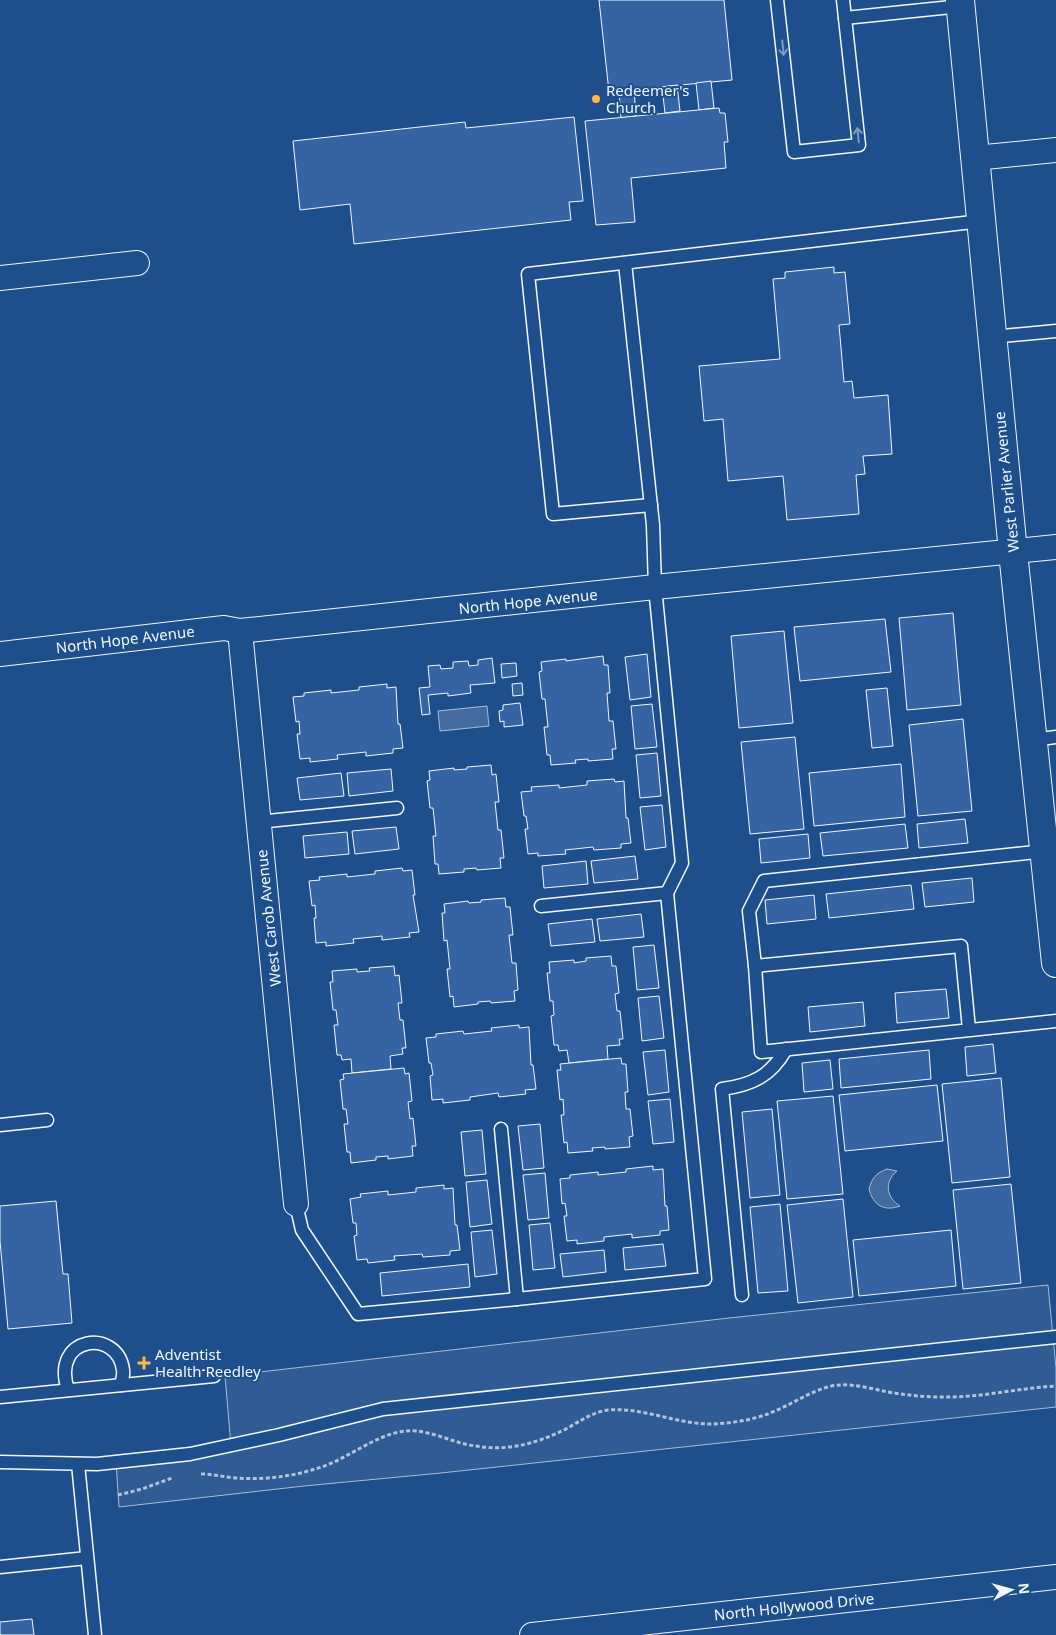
<svg xmlns="http://www.w3.org/2000/svg" width="1056" height="1635" font-family="'Noto Sans',sans-serif">
<style>
.green{fill:#305b95;stroke:#a8bbd7}
.water{fill:#446ba0;stroke:#a8bbd7}
.building{fill:#3563a3;stroke:#f2f6ff}
.lines{fill:none;stroke-linecap:round;stroke-linejoin:round}
.service-casing{stroke:#f2f6ff;stroke-width:15}
.minor-casing{stroke:#f2f6ff;stroke-width:26}
.tertiary-casing{stroke:#f2f6ff;stroke-width:30}
.path{stroke:#b3c4dc;stroke-width:3;stroke-dasharray:4 2.5;stroke-linecap:butt}
.service{stroke:#1f4e8c;stroke-width:12}
.minor{stroke:#1f4e8c;stroke-width:24}
.tertiary{stroke:#1f4e8c;stroke-width:28}
.oneway{stroke:#7e9ac0}
.poi-dot{fill:#ffb74d;stroke:#1f4e8c;stroke-width:2}
.labels{text-anchor:middle;dominant-baseline:central;stroke-width:4;stroke-linejoin:round;paint-order:stroke}
.poi-label{font-size:15px;fill:#f2f6ff;stroke:#1f4e8c;text-anchor:start}
.street-label{font-size:15px;fill:#f2f6ff;stroke:#1f4e8c}
</style>
<rect width="100%" height="100%" fill="#1f4e8c"/>
<polygon class="green" points="1048,1285 1056,1368 1056,1407 441,1473 304,1486 119,1507 116,1462 231,1446 225,1376 729,1318"/>
<g class="water">
<polygon points="487,706 489,726 440,731 438,711"/>
<path d="M 887,1169 L 897,1171 C 884,1182 886,1197 900,1206 C 884,1212 873,1205 869,1189 C 872,1178 876,1173 887,1169 Z"/>
</g>
<g class="building">
<polygon points="599,0 724,0 732,80 609,92"/>
<polygon points="711,81 714,108 699,110 696,83"/>
<polygon points="677,85 680,111 665,113 662,87"/>
<polygon points="634,89 636,116 621,118 619,91"/>
<polygon points="719,108 720,113 725,113 728,142 724,142 726,168 631,178 635,222 596,225 585,121"/>
<polygon points="574,117 583,201 569,202 571,220 354,244 350,204 300,210 293,141 465,122 466,128"/>
<polygon points="834,267 834,273 845,272 850,324 839,325 844,382 852,381 854,398 888,395 892,454 863,456 865,474 856,475 859,514 787,520 783,476 728,481 723,419 704,421 699,366 780,359 773,279 785,278 785,272"/>
<polygon points="953,613 961,705 907,710 899,618"/>
<polygon points="885,619 891,672 800,681 794,627"/>
<polygon points="784,631 793,723 739,728 731,636"/>
<polygon points="647,654 651,697 630,700 625,657"/>
<polygon points="603,656 604,665 608,665 610,693 607,693 609,721 613,721 616,749 612,749 613,759 588,761 588,759 575,760 576,763 551,765 550,755 547,755 544,727 548,727 545,699 542,699 539,672 542,671 541,662 566,659 566,661"/>
<polygon points="492,658 495,683 470,685 471,693 448,696 448,693 428,695 430,714 422,715 419,688 430,687 428,666 440,665 441,669 453,668 453,662 468,661 469,666 478,665 478,660"/>
<polygon points="516,663 517,676 502,678 501,664"/>
<polygon points="522,683 523,695 513,696 512,684"/>
<polygon points="387,684 387,688 396,687 398,724 400,724 403,748 393,749 393,753 366,756 366,752 337,755 338,759 310,762 310,758 300,759 297,734 300,734 299,721 296,722 293,697 304,696 304,693 331,690 331,693 359,690 359,687"/>
<polygon points="887,688 893,746 872,748 866,690"/>
<polygon points="520,703 523,725 504,727 504,721 500,722 499,711 503,710 503,705"/>
<polygon points="652,704 657,747 635,749 631,706"/>
<polygon points="963,719 972,811 918,816 909,725"/>
<polygon points="795,737 804,829 750,834 741,742"/>
<polygon points="657,753 661,796 640,798 636,755"/>
<polygon points="901,764 905,817 814,826 809,773"/>
<polygon points="491,765 492,775 496,774 499,802 495,802 498,830 501,830 504,858 500,858 501,868 477,870 476,868 464,869 464,872 439,874 438,864 435,864 433,836 436,836 433,808 430,808 427,781 430,780 429,771 454,768 454,770 467,769 467,767"/>
<polygon points="391,769 393,791 349,796 347,773"/>
<polygon points="341,773 344,796 300,800 297,778"/>
<polygon points="614,779 615,782 624,781 626,818 628,818 631,843 621,844 621,848 594,850 593,847 565,850 566,854 538,856 538,853 528,854 525,829 528,829 526,816 524,816 521,792 532,791 531,787 559,785 559,788 587,785 587,781"/>
<polygon points="662,805 666,847 645,850 640,807"/>
<polygon points="965,819 968,843 919,848 917,824"/>
<polygon points="905,824 908,848 823,856 820,833"/>
<polygon points="396,827 399,849 355,854 352,831"/>
<polygon points="347,832 349,854 305,858 303,836"/>
<polygon points="808,834 810,858 761,863 759,839"/>
<polygon points="635,856 638,879 594,883 591,861"/>
<polygon points="586,861 588,884 544,888 542,866"/>
<polygon points="402,868 403,871 412,870 415,895 413,895 419,932 409,933 410,937 382,940 382,936 353,939 354,943 326,946 326,942 316,943 314,918 316,918 315,905 312,906 309,881 320,880 319,877 347,874 347,877 375,874 375,871"/>
<polygon points="972,878 974,902 925,907 922,883"/>
<polygon points="911,885 914,909 829,918 826,894"/>
<polygon points="814,895 816,919 767,924 765,900"/>
<polygon points="505,898 506,907 510,907 513,935 509,935 512,963 516,963 518,990 514,991 515,1001 491,1003 490,1001 478,1002 478,1004 454,1007 453,996 450,997 447,969 450,969 447,940 444,941 442,913 445,913 444,904 468,901 469,903 481,902 481,900"/>
<polygon points="641,914 644,937 600,941 597,919"/>
<polygon points="592,919 595,942 551,946 548,924"/>
<polygon points="654,945 659,988 637,990 633,947"/>
<polygon points="611,956 612,966 616,966 619,993 615,994 617,1011 620,1011 623,1039 619,1039 620,1045 607,1046 608,1059 569,1063 567,1050 559,1051 558,1045 554,1045 551,1016 554,1015 553,1001 550,1001 547,973 550,973 549,962 574,960 574,963 586,961 586,958"/>
<polygon points="394,966 395,976 399,975 402,1003 398,1003 400,1020 403,1020 406,1048 402,1048 403,1054 390,1056 391,1069 352,1073 351,1059 342,1060 341,1055 337,1055 334,1025 338,1025 336,1010 333,1010 330,982 333,982 332,971 357,969 357,972 370,971 369,968"/>
<polygon points="946,989 949,1018 897,1023 895,993"/>
<polygon points="659,996 664,1038 642,1041 638,998"/>
<polygon points="863,1002 865,1026 810,1032 808,1007"/>
<polygon points="519,1025 519,1028 529,1027 531,1065 533,1065 536,1089 525,1090 526,1094 499,1097 498,1093 470,1097 470,1100 443,1103 443,1099 432,1100 430,1076 433,1075 431,1063 429,1063 426,1038 436,1037 436,1034 463,1031 464,1034 492,1031 491,1028"/>
<polygon points="993,1044 996,1073 967,1076 965,1047"/>
<polygon points="665,1050 669,1092 648,1095 643,1052"/>
<polygon points="929,1050 931,1079 841,1088 839,1059"/>
<polygon points="621,1058 622,1064 626,1064 628,1092 625,1092 626,1109 630,1109 633,1136 629,1137 630,1147 605,1149 605,1147 592,1148 593,1151 568,1153 567,1142 564,1143 561,1115 564,1115 563,1099 560,1100 557,1070 561,1070 560,1064"/>
<polygon points="830,1060 833,1089 804,1092 802,1063"/>
<polygon points="404,1068 405,1074 409,1073 412,1101 408,1102 410,1119 413,1118 416,1146 412,1146 413,1156 388,1159 388,1156 376,1157 376,1160 351,1163 350,1152 347,1152 344,1124 348,1124 346,1109 343,1109 340,1080 344,1079 343,1074"/>
<polygon points="1001,1078 1010,1177 952,1183 942,1084"/>
<polygon points="937,1085 943,1141 845,1151 839,1095"/>
<polygon points="833,1096 843,1194 787,1199 777,1101"/>
<polygon points="670,1099 674,1142 653,1144 648,1101"/>
<polygon points="772,1109 780,1195 750,1198 742,1112"/>
<polygon points="540,1124 544,1168 523,1170 518,1126"/>
<polygon points="482,1130 486,1174 465,1176 461,1132"/>
<polygon points="653,1166 653,1170 663,1169 665,1206 667,1206 669,1230 660,1231 660,1235 632,1238 632,1234 604,1237 604,1241 577,1244 577,1240 567,1241 564,1216 567,1216 565,1203 562,1204 560,1179 570,1178 570,1175 598,1172 598,1175 626,1172 626,1169"/>
<polygon points="545,1173 549,1218 528,1220 523,1175"/>
<polygon points="487,1180 492,1224 470,1227 466,1182"/>
<polygon points="1011,1184 1021,1283 963,1289 953,1190"/>
<polygon points="444,1185 444,1189 453,1188 455,1225 457,1225 460,1250 450,1251 450,1255 423,1257 422,1254 394,1256 395,1260 368,1263 367,1259 357,1260 354,1236 357,1235 356,1223 353,1223 350,1199 361,1197 360,1194 388,1191 388,1195 416,1192 416,1188"/>
<polygon points="843,1199 853,1297 798,1303 787,1205"/>
<polygon points="56,1201 63,1274 68,1274 72,1323 8,1329 0,1241 0,1206"/>
<polygon points="780,1204 788,1291 758,1293 750,1207"/>
<polygon points="550,1223 555,1268 533,1270 529,1225"/>
<polygon points="492,1230 497,1274 475,1277 471,1232"/>
<polygon points="951,1230 956,1286 859,1296 853,1240"/>
<polygon points="663,1244 666,1266 625,1270 623,1248"/>
<polygon points="604,1250 606,1272 563,1277 560,1254"/>
<polygon points="468,1264 470,1287 382,1296 380,1273"/>
<polygon points="32,1619 34,1635 0,1635 0,1622"/>
</g>
<g class="lines">
<defs>
<g id="service">
<polyline points="777,0 794,152 859,145 843,0"/>
<polyline points="845,18 961,6"/>
<polyline points="992,337 1056,331"/>
<polyline points="651,505 553,514 528,274 981,221"/>
<polyline points="1033,740 1056,737"/>
<polyline points="258,822 397,808"/>
<polyline points="541,906 667,893"/>
<polyline points="755,966 749,911 764,881 1045,851"/>
<polyline points="969,1029 961,946 755,966 761,1052 1056,1021"/>
<polyline points="0,1125 47,1120"/>
<polyline points="501,1129 517,1299"/>
<polyline points="296,1204 302,1230 358,1314 517,1299 705,1279 667,893 682,863 655,587 653,525 625,263"/>
<path d="M 742,1295 L 722,1089 C 752,1085 771,1076 786,1049"/>
<path d="M 68,1390 C 50,1335 118,1328 123,1370 C 124,1375 122,1380 121,1385"/>
<polyline points="0,1397 214,1376"/>
<polyline points="0,1462 97,1464 190,1454 279,1435 383,1409 1056,1337"/>
<polyline points="78,1464 95,1635"/>
<polyline points="0,1567 87,1558"/>
</g>
<g id="minor">
<polyline points="975,158 1056,150"/>
<polyline points="0,278 137,263"/>
<polyline points="240,631 296,1204"/>
<polyline points="0,654 224,628 240,631 655,587 1056,547"/>
<polyline points="532,1635 1056,1577"/>
</g>
<polyline id="tertiary" points="960,0 1013,552 1056,963"/>
</defs>
<use href="#service" class="service-casing"/>
<use href="#minor" class="minor-casing"/>
<use href="#tertiary" class="tertiary-casing"/>
<g class="path">
<path d="M 201,1474 C 213,1474 224,1477 236,1478 C 262,1480 290,1477 315,1469 C 346,1461 373,1435 405,1431 C 424,1429 443,1438 461,1443 C 477,1447 493,1449 509,1447 C 529,1445 547,1438 564,1430 C 579,1422 592,1412 608,1410 C 644,1407 678,1425 714,1424 C 732,1423 753,1420 770,1413 C 792,1405 817,1386 840,1385 C 856,1384 873,1389 888,1392 C 906,1395 923,1397 941,1397 C 980,1398 1018,1388 1056,1386"/>
<polyline points="118,1495 142,1489 172,1478"/>
</g>
<use href="#service" class="service"/>
<use href="#minor" class="minor"/>
<use href="#tertiary" class="tertiary"/>
</g>
<defs><path id="oneway-shaft" d="M-6 0H5M1.5-3L5.5 0L1.5 3" fill="none" stroke-width="1.6" stroke-linecap="round" stroke-linejoin="round" transform="scale(1.25)"/></defs>
<g class="oneway">
<use href="#oneway-shaft" transform="translate(783 48) rotate(84)"/>
<use href="#oneway-shaft" transform="translate(858 135) rotate(-96)"/>
</g>
<g class="poi-dot">
<circle cx="596" cy="99" r="5"/>
<path d="M141.5 1355.5h5v5h5v5h-5v5h-5v-5h-5v-5h5z"/>
</g>
<g class="labels">
<g class="poi-label">
<text x="606" y="90">Redeemer's<tspan x="606" dy="17">Church</tspan></text>
<text x="155" y="1354">Adventist<tspan x="155" dy="17">Health Reedley</tspan></text>
</g>
<g class="street-label">
<text transform="translate(1006 482) rotate(-96)">West Parlier Avenue</text>
<text transform="translate(528 601) rotate(-6)">North Hope Avenue</text>
<text transform="translate(125 639) rotate(-7)">North Hope Avenue</text>
<text transform="translate(268 918) rotate(-96)">West Carob Avenue</text>
<text transform="translate(794 1606) rotate(-6)">North Hollywood Drive</text>
</g>
</g>
<g transform="translate(1011 1590) rotate(84)" stroke="#1f4e8c" stroke-width="4" paint-order="stroke">
<path d="M0-4L9 19L0 12L-9 19Z" fill="#f2f6ff"/>
<text y="-8" font-size="14" font-weight="bold" text-anchor="middle" fill="#f2f6ff">N</text>
</g>
</svg>
